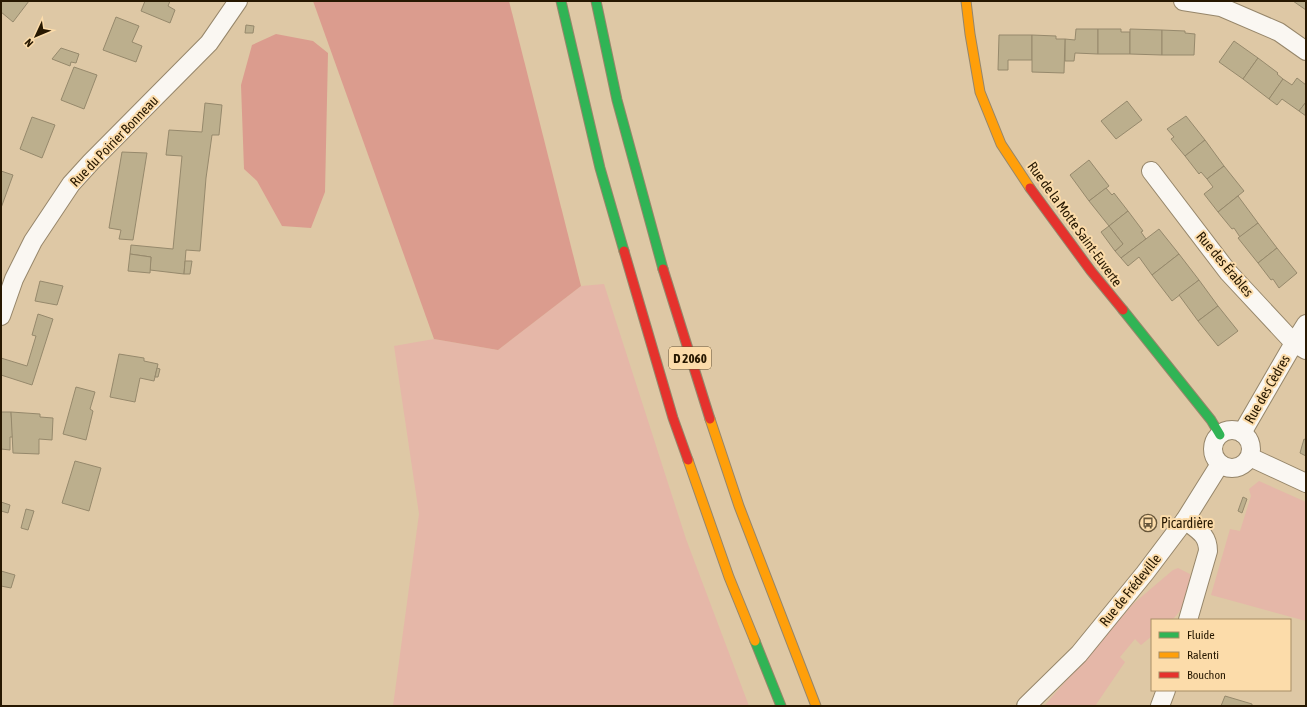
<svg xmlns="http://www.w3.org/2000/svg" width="1307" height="707" font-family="'Asap Condensed',sans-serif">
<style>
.green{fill:#e5b7a8}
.forest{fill:#db9c8e}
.building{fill:#bcaf8d;stroke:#96896c}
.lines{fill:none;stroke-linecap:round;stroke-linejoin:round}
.street-casing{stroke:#96866a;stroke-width:20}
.fast-casing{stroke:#96866a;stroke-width:11}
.slow-casing{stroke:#96866a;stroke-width:11}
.jam-casing{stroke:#96866a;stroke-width:11}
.street{stroke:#faf7f2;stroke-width:18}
.fast{stroke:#30b455;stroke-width:9}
.slow{stroke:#ff9f0a;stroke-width:9}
.jam{stroke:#e5322d;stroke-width:9}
.labels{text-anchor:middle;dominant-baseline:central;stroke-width:4;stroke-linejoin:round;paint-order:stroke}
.shield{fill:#fcdcaa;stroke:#675334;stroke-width:1}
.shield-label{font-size:13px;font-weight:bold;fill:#271801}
.street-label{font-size:14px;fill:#271801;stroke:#fcdcaa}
.poi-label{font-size:14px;fill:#271801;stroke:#fcdcaa;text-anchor:start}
</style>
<rect width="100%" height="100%" fill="#dec8a5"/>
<g class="green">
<polygon points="604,284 686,539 749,706 393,706 419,514 394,346 434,339 498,350 581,286"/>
<polygon points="1259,481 1306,502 1306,621 1211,595 1230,529 1240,531 1251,496 1249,489"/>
<path d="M 1178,568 L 1190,574 C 1191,591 1185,608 1172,620 L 1152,620 L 1152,636 L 1141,645 L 1135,639 L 1120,657 L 1125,662 L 1095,706 L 1044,706 L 1133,604 L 1173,570 Z"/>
</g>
<g class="forest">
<polygon points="313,1 509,1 581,286 498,350 434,339"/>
<polygon points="276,34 313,41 328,53 325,192 311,228 282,226 257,181 244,169 241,85 252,45"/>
</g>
<g class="building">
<polygon points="1,1 29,1 13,22 1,12"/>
<polygon points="145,1 170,1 168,6 175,10 170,23 141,11"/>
<polygon points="1293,1 1306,1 1306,10"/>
<polygon points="116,17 139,26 132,42 142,46 136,62 103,50"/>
<polygon points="246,25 254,26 253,33 245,33"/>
<polygon points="1076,29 1098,29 1098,54 1075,53 1074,61 1065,61 1065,39 1075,40"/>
<polygon points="1098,29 1121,29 1121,32 1130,32 1130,54 1098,54"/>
<polygon points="1130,29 1162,30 1162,55 1130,54"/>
<polygon points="1162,30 1185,31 1185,33 1195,34 1194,55 1162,55"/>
<polygon points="999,35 1032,35 1032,60 1008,60 1008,70 998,70"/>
<polygon points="1032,35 1056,36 1056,39 1065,39 1064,73 1032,72"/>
<polygon points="1234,41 1258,58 1243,79 1219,62"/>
<polygon points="61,48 79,54 76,63 71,62 70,66 52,59"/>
<polygon points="1258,58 1278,73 1277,74 1283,79 1269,99 1243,79"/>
<polygon points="74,67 97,75 84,109 61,100"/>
<polygon points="1297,78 1306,85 1306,102 1299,111 1282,99 1277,105 1269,99 1283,79 1292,85"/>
<polygon points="1127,101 1142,120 1116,139 1101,121"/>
<polygon points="1306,102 1306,116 1299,111"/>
<polygon points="205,103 222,105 219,135 212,135 206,178 200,251 186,250 184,274 150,270 151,257 130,254 131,245 173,249 182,156 166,155 169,130 202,132"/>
<polygon points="1186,116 1205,140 1185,156 1171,139 1174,137 1167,129"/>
<polygon points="32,117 55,125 42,158 20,149"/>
<polygon points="1205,140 1224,166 1207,179 1201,172 1199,174 1185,156"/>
<polygon points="122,152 147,153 133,240 119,239 121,230 109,228"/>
<polygon points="1089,160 1109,186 1089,201 1070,175"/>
<polygon points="1224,166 1244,191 1218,212 1204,194 1213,187 1207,179"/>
<polygon points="1,171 13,175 1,208"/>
<polygon points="1106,188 1112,195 1114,193 1128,211 1109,226 1089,201"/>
<polygon points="1238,196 1258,223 1240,237 1234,228 1232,229 1218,212"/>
<polygon points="1128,211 1143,231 1141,232 1146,239 1121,258 1115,251 1123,244 1109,226"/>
<polygon points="1258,223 1277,248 1258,263 1238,238"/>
<polygon points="1109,226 1123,244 1115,251 1101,232"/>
<polygon points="1159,229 1179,254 1152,275 1139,257 1128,266 1121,258"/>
<polygon points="1277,248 1297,273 1279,288 1273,279 1271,280 1258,263"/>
<polygon points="130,254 151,257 150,273 128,271"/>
<polygon points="1179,254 1199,280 1172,301 1152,275"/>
<polygon points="185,261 192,261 190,274 184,274"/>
<polygon points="1199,280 1218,306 1198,321 1179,295"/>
<polygon points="40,281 63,286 57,305 35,301"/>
<polygon points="1218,306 1238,331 1218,346 1198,321"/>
<polygon points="38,314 53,319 32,385 1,375 1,358 27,366 36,336 32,335"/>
<polygon points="119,354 144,358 144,361 158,364 154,381 140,378 135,402 110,397"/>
<polygon points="157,368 160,369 158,377 155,377"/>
<polygon points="76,387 95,392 90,409 93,411 86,440 63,434"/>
<polygon points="1,412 11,412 13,437 10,437 10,450 1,449"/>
<polygon points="11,412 40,414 40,417 53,418 52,440 39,439 39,454 13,453"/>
<polygon points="1304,439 1306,440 1306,456 1300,453"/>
<polygon points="75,461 101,468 89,511 62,503"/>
<polygon points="1243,497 1247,499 1242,513 1238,511"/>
<polygon points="1,502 10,505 8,513 1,511"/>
<polygon points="26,509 34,511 28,530 21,528"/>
<polygon points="1,571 15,575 11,588 1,586"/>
<polygon points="1225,696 1252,704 1252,706 1221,706"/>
</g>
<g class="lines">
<defs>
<g id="street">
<polyline points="1183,1 1221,7 1279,32 1306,51"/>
<polyline points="1151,171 1228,272 1294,343 1306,350"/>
<polyline points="1,316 14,279 33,241 71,184 91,162 209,43 238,1"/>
<circle cx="1232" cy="449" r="19"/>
<polyline points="1242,433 1294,343 1306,324"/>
<polyline points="1250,457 1306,483"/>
<path d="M 1185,520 C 1197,530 1208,534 1208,551 L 1188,620"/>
<polyline points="1026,706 1079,654 1145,573 1185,520 1220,464"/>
<polyline points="1160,706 1166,690"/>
</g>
<g id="fast">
<polyline points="561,1 600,168 624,251"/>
<polyline points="596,1 617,100 663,269"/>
<polyline points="1123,310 1211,420 1220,435"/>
<polyline points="755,641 781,706"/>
</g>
<g id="slow">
<polyline points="966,1 970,34 980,92 1001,144 1030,188"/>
<polyline points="710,419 739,506 816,706"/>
<polyline points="688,460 729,577 755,641"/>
</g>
<g id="jam">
<polyline points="1030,188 1091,271 1123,310"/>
<polyline points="624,251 673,418 688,460"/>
<polyline points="663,269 710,419"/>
</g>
</defs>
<use href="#street" class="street-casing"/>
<use href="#fast" class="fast-casing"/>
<use href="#slow" class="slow-casing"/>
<use href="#jam" class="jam-casing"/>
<use href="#street" class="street"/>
<use href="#fast" class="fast"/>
<use href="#slow" class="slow"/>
<use href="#jam" class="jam"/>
</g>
<defs>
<symbol id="bus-ring" viewBox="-11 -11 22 22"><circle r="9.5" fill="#fcdcaa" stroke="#67563a" stroke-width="1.5"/><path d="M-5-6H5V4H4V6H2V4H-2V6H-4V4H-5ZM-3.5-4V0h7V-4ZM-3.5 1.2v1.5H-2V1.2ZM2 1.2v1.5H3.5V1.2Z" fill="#67563a"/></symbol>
</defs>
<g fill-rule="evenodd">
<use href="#bus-ring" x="1138" y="513" width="20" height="20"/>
</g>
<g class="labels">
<rect class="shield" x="669" y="347" width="42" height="22" rx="3"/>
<g class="shield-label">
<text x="690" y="358">D 2060</text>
</g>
<g class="street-label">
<text transform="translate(114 141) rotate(-46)">Rue du Poirier Bonneau</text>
<text transform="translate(1075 224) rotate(54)">Rue de la Motte Saint-Euverte</text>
<text transform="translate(1225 264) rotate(50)">Rue des Érables</text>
<text transform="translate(1267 389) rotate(-60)">Rue des Cèdres</text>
<text transform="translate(1130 590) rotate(-51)">Rue de Frédeville</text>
</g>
<g class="poi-label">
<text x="1161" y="523">Picardière</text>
</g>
</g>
<rect width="1307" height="707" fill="none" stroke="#271801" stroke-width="4"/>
<rect x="1151" y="619" width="140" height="72" fill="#fcdcaa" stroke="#a78e66"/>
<rect x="1159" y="632" width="20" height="6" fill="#30b455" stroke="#a78e66"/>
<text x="1187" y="639" font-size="12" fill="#271801">Fluide</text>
<rect x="1159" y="652" width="20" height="6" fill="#ff9f0a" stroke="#a78e66"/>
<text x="1187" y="659" font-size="12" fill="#271801">Ralenti</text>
<rect x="1159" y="672" width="20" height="6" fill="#e5322d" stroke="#a78e66"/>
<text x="1187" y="679" font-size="12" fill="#271801">Bouchon</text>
<g transform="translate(36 36) rotate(226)" stroke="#fcdcaa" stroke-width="3" paint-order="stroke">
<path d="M0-3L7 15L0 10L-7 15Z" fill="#271801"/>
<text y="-6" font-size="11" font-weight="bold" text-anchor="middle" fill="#271801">N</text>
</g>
</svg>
